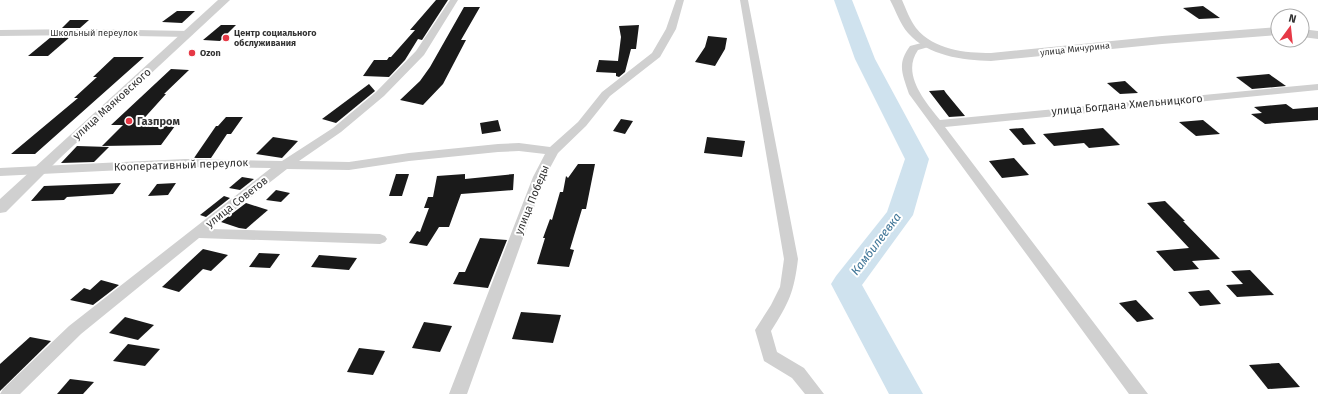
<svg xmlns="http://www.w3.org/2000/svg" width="1318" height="394" font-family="'Fira Sans',sans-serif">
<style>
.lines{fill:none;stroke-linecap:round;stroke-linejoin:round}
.river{fill:#cfe2ee;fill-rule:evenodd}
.building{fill:#1a1a1a}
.minor{fill:#d0d0d0;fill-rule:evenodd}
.tertiary{fill:#d0d0d0;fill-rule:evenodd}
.poi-dot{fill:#e63946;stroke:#fff;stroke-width:1.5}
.labels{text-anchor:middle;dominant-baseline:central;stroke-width:4;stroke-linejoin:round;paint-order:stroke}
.far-street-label{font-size:9px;fill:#333;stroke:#fff}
.far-poi-label{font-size:9px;font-weight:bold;fill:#333;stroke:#fff;text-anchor:start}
.street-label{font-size:11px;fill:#333;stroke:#fff}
.poi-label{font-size:11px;font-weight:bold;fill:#333;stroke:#fff;text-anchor:start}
.water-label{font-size:12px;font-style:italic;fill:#3f7597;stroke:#fff}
</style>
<rect width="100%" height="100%" fill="#fff"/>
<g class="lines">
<polygon class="river" points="834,0 852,0 875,59 929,159 913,215 862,285 923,394 889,394 831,284 836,276 887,212 905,159 855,59"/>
</g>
<g class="building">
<polygon points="436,0 448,0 422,40 418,39 405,60 389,77 363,76 374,60 387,60 389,57 391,57 415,30 410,30"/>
<polygon points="1203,6 1220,18 1199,19 1183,8"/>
<polygon points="464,7 480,7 461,40 466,40 443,84 423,105 400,100 420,81 430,67"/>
<polygon points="177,11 195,11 182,23 162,22"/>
<polygon points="70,20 89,20 80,28 62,28"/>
<polygon points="221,25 236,25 220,41 203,40"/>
<polygon points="639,25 636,49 631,49 625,72 619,77 616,76 616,73 596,72 599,60 618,61 621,37 619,26"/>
<polygon points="708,36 727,38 725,49 715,66 695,62 705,47"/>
<polygon points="51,37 70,37 48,56 28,56"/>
<polygon points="114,57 144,57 35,154 11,154 78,98 74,98 97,77 93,77"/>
<polygon points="171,69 189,70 164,94 166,94 138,125 175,126 161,145 102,146 123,125 111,125"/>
<polygon points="1269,74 1286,86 1252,89 1236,77"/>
<polygon points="1125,81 1138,93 1120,94 1107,83"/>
<polygon points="369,84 375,91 336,123 322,119"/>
<polygon points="944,90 946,93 965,116 949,117 929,91"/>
<polygon points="1286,104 1293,109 1318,107 1318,120 1265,124 1251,114 1262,113 1254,107"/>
<polygon points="226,117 243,117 231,134 227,134 211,158 194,158 216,126 218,126"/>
<polygon points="621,119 633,121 625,134 613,131"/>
<polygon points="498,120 501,131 482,134 480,123"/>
<polygon points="1203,120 1220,134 1196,136 1179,122"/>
<polygon points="1023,128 1036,144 1023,145 1009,129"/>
<polygon points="1103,128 1120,145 1089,148 1084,143 1054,146 1043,134"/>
<polygon points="273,137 298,141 282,158 256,154"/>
<polygon points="707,137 745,141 742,157 704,153"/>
<polygon points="77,146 109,147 94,162 61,163"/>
<polygon points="1014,158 1029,175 1002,178 989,161"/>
<polygon points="578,164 595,164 586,209 582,209 570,249 574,250 569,267 537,264 545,238 543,238 550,219 552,220 560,192 563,192 566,176 568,178"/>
<polygon points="396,174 409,174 402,196 389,196"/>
<polygon points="465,174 465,179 514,174 513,190 461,194 449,227 439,227 427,246 409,243 417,231 420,232 429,208 424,208 428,197 433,197 437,176"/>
<polygon points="242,177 254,179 240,190 229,188"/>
<polygon points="121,183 113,194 67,197 64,200 31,201 44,186"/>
<polygon points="176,183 168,195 148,196 157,184"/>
<polygon points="276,190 290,193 281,202 266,200"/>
<polygon points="224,196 230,198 206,217 200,215"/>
<polygon points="1165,201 1185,221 1183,221 1220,259 1192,261 1199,269 1174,271 1156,251 1189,248 1147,203"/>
<polygon points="246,203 268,210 246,229 239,228 221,222"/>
<polygon points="480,238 507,240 488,288 453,284 459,272 465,272"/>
<polygon points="203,249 228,255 211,271 203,269 179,292 162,287"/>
<polygon points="259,253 280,254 270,268 249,267"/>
<polygon points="319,255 357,258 349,270 311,267"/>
<polygon points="1250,270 1274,295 1237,297 1226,285 1243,284 1231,271"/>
<polygon points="101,280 119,285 93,305 70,300 84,288 90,290"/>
<polygon points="1209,290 1221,304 1200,306 1188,292"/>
<polygon points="1136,300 1154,319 1137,322 1119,303"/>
<polygon points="521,312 561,315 553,343 512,339"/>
<polygon points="125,317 154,325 138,340 109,333"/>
<polygon points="424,322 452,326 440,352 412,348"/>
<polygon points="30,337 51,341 0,391 0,364"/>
<polygon points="128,344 160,349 145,366 113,361"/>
<polygon points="359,348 385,351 373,375 347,372"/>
<polygon points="1279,363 1300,387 1268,389 1249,365"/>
<polygon points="70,379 94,382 83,394 57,394"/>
</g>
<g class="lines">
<g class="minor">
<polygon points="450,0 458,0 424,55 384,96 341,132 299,161 349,162 409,153 498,144 519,143 550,147 578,122 602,92 652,53 666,29 676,0 684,0 676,29 660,57 610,96 586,126 558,153 545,177 467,394 449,394 533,177 545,154 519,151 498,152 409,161 349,170 287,169 210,229 380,234 385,236 387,239 385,242 380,244 199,238 81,334 20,394 0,394 3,389 69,326 271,168 185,167 0,176 0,168 185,159 282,161 333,128 376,92 416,51"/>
<path d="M 740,0 L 748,0 L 798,259 C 794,292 789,303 771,331 L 777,352 L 804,368 L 824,394 L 805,394 L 792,378 L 764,361 L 755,330 L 771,305 L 780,287 L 784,259 Z"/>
<polygon points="82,29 188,31 193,34 188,37 82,35 0,36 0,30"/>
<path d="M 929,41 L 932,42 L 934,44 L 932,46 L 918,50 C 901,74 925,101 940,120 L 1318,84 L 1318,90 L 945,127 L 1148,394 L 1129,394 L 909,94 C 902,73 897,64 910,46 Z"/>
</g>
<g class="tertiary">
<polygon points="218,0 230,0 60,158 6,212 0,213 0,199"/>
<path d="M 890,0 L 902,0 C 906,9 910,20 916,28 C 934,50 965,53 991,53 L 1162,36 L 1278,27 L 1278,35 L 1162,44 L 991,61 C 962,60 928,56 908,33 C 900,24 896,11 890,0 Z"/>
<polygon points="1302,29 1318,31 1318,39 1302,37"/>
</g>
</g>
<g class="poi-dot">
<circle cx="226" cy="38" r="4"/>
<circle cx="192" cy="53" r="4"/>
<circle cx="129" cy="121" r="4"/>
</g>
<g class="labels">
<g class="far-street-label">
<text x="94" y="33">Школьный переулок</text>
<text transform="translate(1075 49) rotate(-6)">улица Мичурина</text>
</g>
<g class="far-poi-label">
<text x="234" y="33">Центр социального<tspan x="234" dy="10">обслуживания</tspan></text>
<text x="200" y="53">Ozon</text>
</g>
<g class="street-label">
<text transform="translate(112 104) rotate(-42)">улица Маяковского</text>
<text transform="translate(1127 105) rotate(-5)">улица Богдана Хмельницкого</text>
<text transform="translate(181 165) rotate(-2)">Кооперативный переулок</text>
<text transform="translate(532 200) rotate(-68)">улица Победы</text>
<text transform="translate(237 202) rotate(-38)">улица Советов</text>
</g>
<g class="poi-label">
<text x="137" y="121">Газпром</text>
</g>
<g class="water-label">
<text transform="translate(876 244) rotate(-53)">Камбилеевка</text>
</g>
</g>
<g transform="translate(1290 28) rotate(15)"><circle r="19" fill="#ffffff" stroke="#adadad"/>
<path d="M0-3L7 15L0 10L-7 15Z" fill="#e63946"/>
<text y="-6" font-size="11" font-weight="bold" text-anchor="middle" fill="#333333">N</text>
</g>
</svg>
